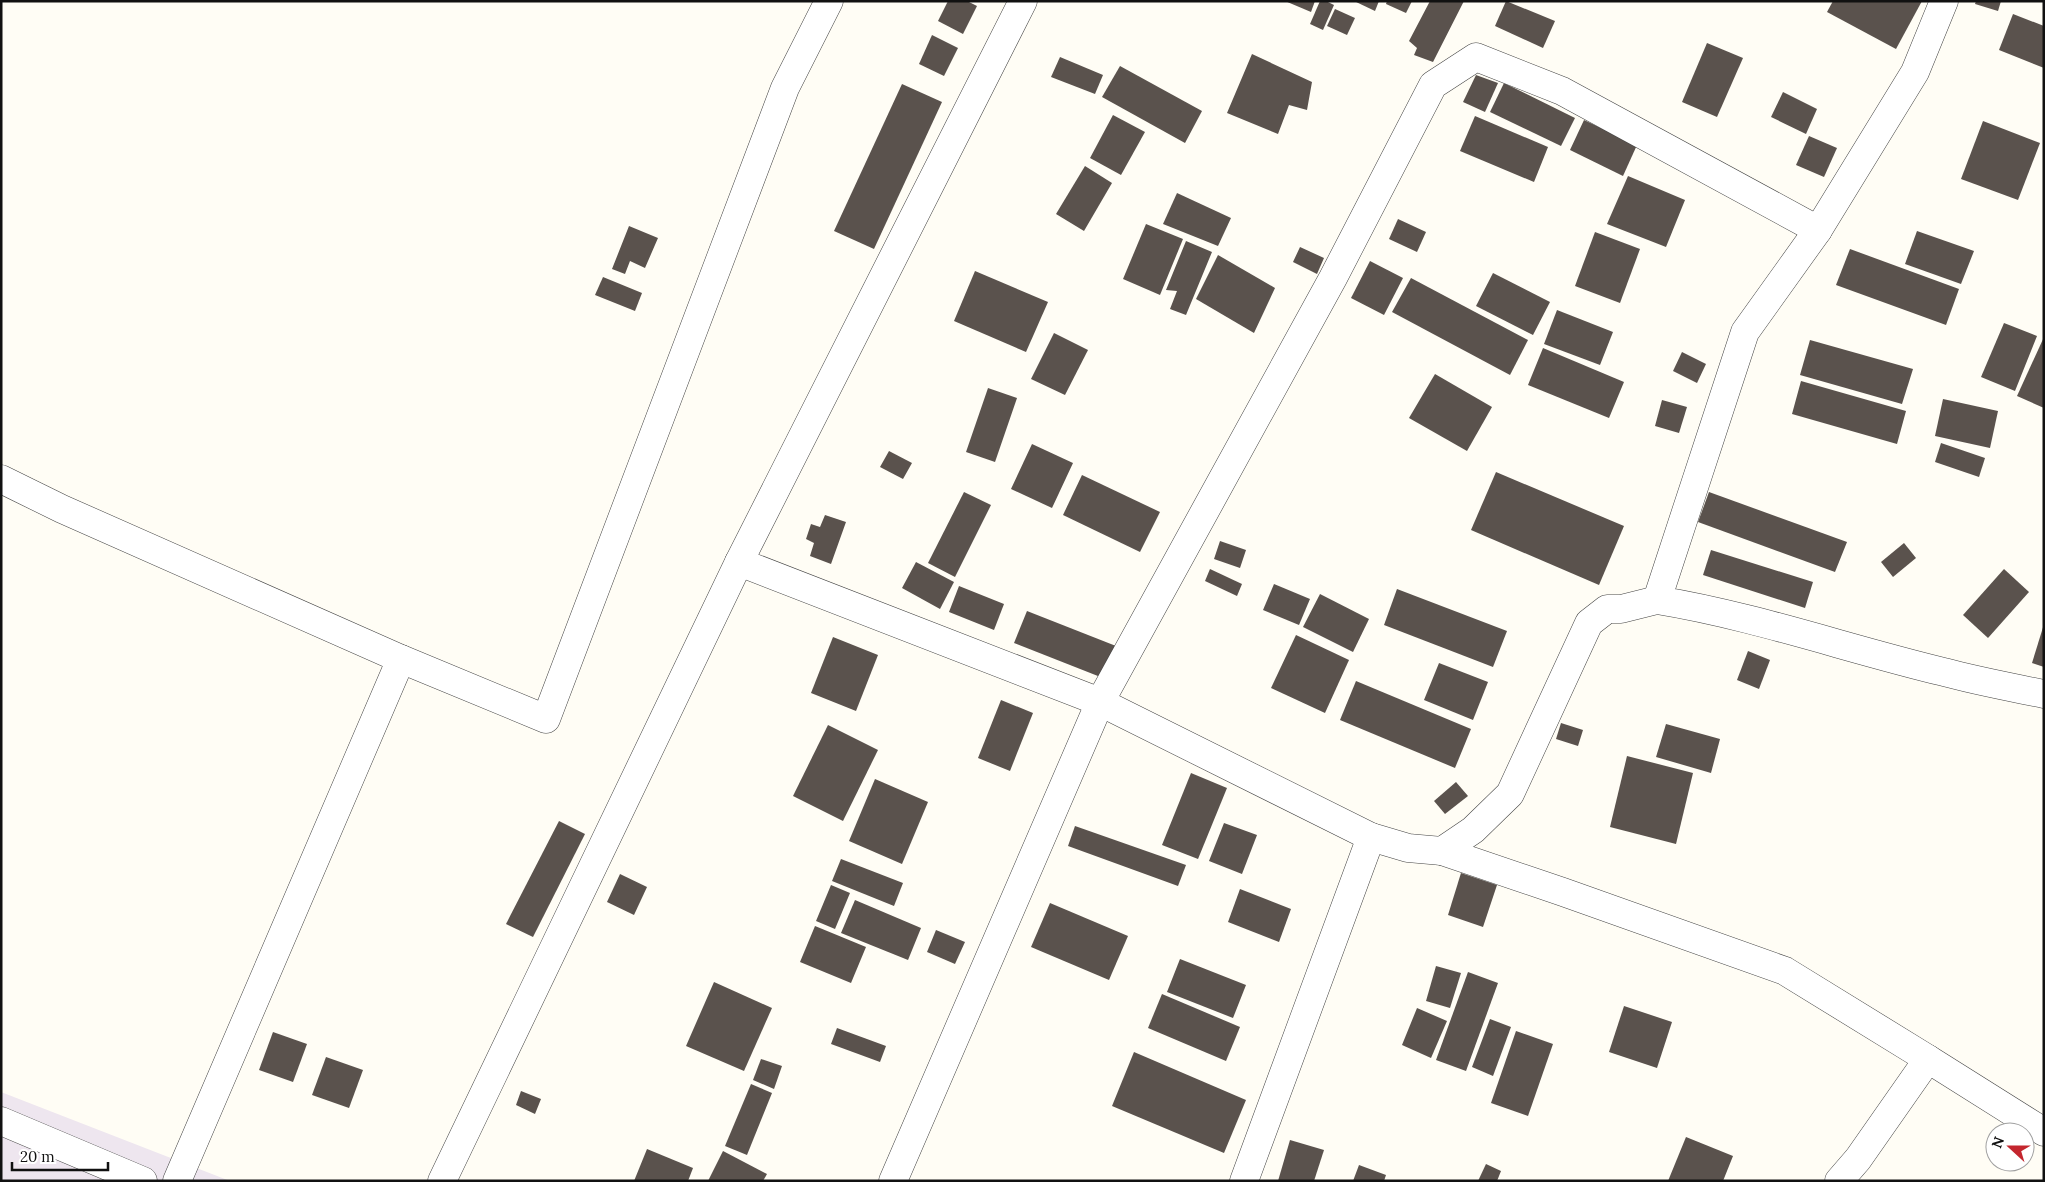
<svg xmlns="http://www.w3.org/2000/svg" width="2045" height="1182" font-family="Lora,serif">
<style>
.industrial{fill:#eee6ef}
.building{fill:#5a524d}
.lines{fill:none;stroke-linecap:round;stroke-linejoin:round}
.minor-casing{stroke:#444;stroke-width:29}
.minor{stroke:#fff;stroke-width:28}
</style>
<rect width="100%" height="100%" fill="#fffdf5"/>
<polygon class="industrial" points="1,1092 230,1181 1,1181"/>
<g class="building">
<polygon points="948,1 967,1 977,6 963,34 938,21"/>
<polygon points="1285,1 1315,1 1311,12"/>
<polygon points="1320,1 1326,1 1334,5 1323,30 1310,24"/>
<polygon points="1354,1 1379,1 1375,11"/>
<polygon points="1387,1 1412,1 1406,13 1386,4"/>
<polygon points="1430,1 1464,1 1433,62 1414,55 1417,48 1409,41"/>
<polygon points="1506,1 1555,21 1543,48 1495,26"/>
<polygon points="1833,1 1922,1 1896,49 1827,12"/>
<polygon points="1976,1 2001,1 1998,11 1975,4"/>
<polygon points="1335,9 1355,18 1347,35 1327,26"/>
<polygon points="2013,14 2044,26 2044,68 1999,50"/>
<polygon points="932,35 958,48 944,76 919,64"/>
<polygon points="1707,43 1743,58 1717,117 1682,102"/>
<polygon points="1252,54 1312,82 1307,110 1289,105 1278,134 1227,113"/>
<polygon points="1060,57 1103,75 1095,94 1051,77"/>
<polygon points="1120,66 1202,111 1185,143 1102,97"/>
<polygon points="1476,75 1498,83 1485,112 1463,102"/>
<polygon points="1504,83 1575,118 1561,146 1490,112"/>
<polygon points="902,84 942,102 874,249 834,231"/>
<polygon points="1783,92 1817,109 1806,134 1771,117"/>
<polygon points="1113,115 1145,132 1121,175 1090,158"/>
<polygon points="1475,116 1548,147 1534,182 1460,151"/>
<polygon points="1584,120 1637,145 1623,176 1570,150"/>
<polygon points="1983,121 2040,143 2018,200 1961,179"/>
<polygon points="1809,136 1837,148 1824,177 1796,165"/>
<polygon points="1085,166 1112,183 1084,231 1056,214"/>
<polygon points="1628,176 1685,200 1666,247 1607,224"/>
<polygon points="1177,193 1231,218 1218,246 1163,224"/>
<polygon points="1398,219 1426,232 1417,252 1389,239"/>
<polygon points="1146,224 1183,239 1160,295 1123,279"/>
<polygon points="629,226 658,238 645,268 630,261 625,274 612,269"/>
<polygon points="1917,231 1974,251 1961,284 1905,264"/>
<polygon points="1595,232 1640,249 1620,303 1575,286"/>
<polygon points="1186,241 1212,252 1186,315 1170,309 1177,291 1166,290"/>
<polygon points="1300,247 1324,258 1317,274 1293,262"/>
<polygon points="1850,249 1959,289 1946,325 1836,285"/>
<polygon points="1218,255 1275,288 1254,333 1196,299"/>
<polygon points="1370,261 1403,278 1384,315 1351,298"/>
<polygon points="975,271 1048,302 1026,352 954,321"/>
<polygon points="1493,273 1550,302 1533,335 1476,306"/>
<polygon points="603,277 642,293 635,311 595,295"/>
<polygon points="1411,278 1528,340 1510,375 1392,312"/>
<polygon points="1557,310 1613,332 1600,365 1544,344"/>
<polygon points="2004,323 2037,336 2015,391 1981,377"/>
<polygon points="1054,333 1088,350 1065,395 1031,379"/>
<polygon points="2044,337 2044,408 2017,396"/>
<polygon points="1810,340 1913,369 1902,404 1800,375"/>
<polygon points="1543,348 1624,382 1609,418 1528,385"/>
<polygon points="1682,352 1706,364 1697,383 1673,371"/>
<polygon points="1435,374 1492,407 1467,451 1409,418"/>
<polygon points="1801,381 1906,411 1897,444 1792,414"/>
<polygon points="988,388 1017,398 995,462 966,452"/>
<polygon points="1943,399 1998,411 1990,448 1935,436"/>
<polygon points="1662,400 1687,407 1679,433 1655,426"/>
<polygon points="1941,443 1985,458 1979,477 1935,462"/>
<polygon points="1032,444 1073,463 1052,508 1011,489"/>
<polygon points="889,451 912,463 903,479 880,467"/>
<polygon points="1496,472 1624,526 1599,585 1471,530"/>
<polygon points="1082,475 1160,512 1140,552 1063,515"/>
<polygon points="964,492 991,505 955,577 928,563"/>
<polygon points="1709,492 1847,542 1835,572 1698,522"/>
<polygon points="825,515 846,522 831,564 810,556 814,543 806,539 811,524 820,527"/>
<polygon points="1220,541 1246,550 1240,568 1214,559"/>
<polygon points="1904,543 1916,558 1893,577 1881,562"/>
<polygon points="1711,550 1813,582 1805,608 1703,575"/>
<polygon points="916,562 954,582 940,609 902,588"/>
<polygon points="1210,569 1242,584 1237,596 1205,581"/>
<polygon points="2004,569 2029,592 1988,638 1963,615"/>
<polygon points="1274,584 1310,599 1299,625 1263,610"/>
<polygon points="959,586 1004,604 994,630 949,612"/>
<polygon points="1397,589 1507,631 1493,667 1384,625"/>
<polygon points="1320,594 1369,619 1353,652 1303,627"/>
<polygon points="1027,611 1116,646 1103,678 1014,643"/>
<polygon points="2044,624 2044,667 2032,663"/>
<polygon points="1296,635 1349,660 1325,713 1271,688"/>
<polygon points="833,637 878,655 856,711 811,693"/>
<polygon points="1748,651 1770,660 1759,689 1737,680"/>
<polygon points="1439,663 1488,682 1473,720 1424,700"/>
<polygon points="1356,681 1471,729 1455,768 1340,720"/>
<polygon points="1001,700 1033,713 1010,771 978,758"/>
<polygon points="1561,723 1583,730 1578,746 1556,739"/>
<polygon points="1666,724 1720,739 1711,773 1656,757"/>
<polygon points="828,725 878,750 843,821 793,796"/>
<polygon points="1627,756 1693,773 1676,844 1610,827"/>
<polygon points="1191,773 1227,788 1198,859 1162,845"/>
<polygon points="875,779 928,802 902,864 849,841"/>
<polygon points="1456,782 1468,796 1445,814 1434,801"/>
<polygon points="559,821 585,834 533,937 506,924"/>
<polygon points="1224,823 1257,835 1242,874 1209,861"/>
<polygon points="1075,826 1186,865 1178,886 1068,846"/>
<polygon points="841,859 903,883 894,906 832,881"/>
<polygon points="1461,873 1497,885 1483,927 1448,915"/>
<polygon points="620,874 647,887 634,915 607,902"/>
<polygon points="831,885 850,893 835,929 816,921"/>
<polygon points="1240,889 1291,909 1279,942 1228,922"/>
<polygon points="855,900 921,928 908,960 841,933"/>
<polygon points="1050,903 1128,936 1109,980 1031,947"/>
<polygon points="815,926 866,947 851,983 800,962"/>
<polygon points="936,930 965,942 955,964 927,952"/>
<polygon points="1180,959 1246,985 1233,1018 1167,992"/>
<polygon points="1436,966 1461,973 1450,1008 1426,1001"/>
<polygon points="1468,972 1498,983 1466,1071 1436,1060"/>
<polygon points="714,982 772,1008 744,1071 686,1046"/>
<polygon points="1162,994 1240,1027 1226,1061 1148,1028"/>
<polygon points="1624,1006 1672,1022 1657,1068 1609,1052"/>
<polygon points="1417,1008 1447,1021 1431,1058 1402,1045"/>
<polygon points="1490,1019 1511,1027 1493,1076 1472,1067"/>
<polygon points="837,1028 886,1046 880,1062 831,1044"/>
<polygon points="1516,1031 1553,1044 1528,1116 1491,1103"/>
<polygon points="273,1032 307,1044 293,1082 259,1070"/>
<polygon points="1134,1052 1246,1100 1224,1153 1112,1106"/>
<polygon points="326,1057 363,1070 349,1108 312,1095"/>
<polygon points="761,1059 782,1066 774,1089 753,1080"/>
<polygon points="751,1084 772,1093 747,1155 725,1146"/>
<polygon points="521,1091 541,1099 535,1114 516,1105"/>
<polygon points="1686,1137 1733,1156 1723,1181 1668,1181"/>
<polygon points="1290,1140 1324,1150 1314,1181 1278,1181"/>
<polygon points="647,1149 693,1168 688,1181 634,1181"/>
<polygon points="723,1151 767,1174 763,1181 708,1181"/>
<polygon points="1486,1164 1501,1171 1497,1181 1478,1181"/>
<polygon points="1359,1165 1386,1175 1384,1181 1353,1181"/>
</g>
<g class="lines">
<defs>
<g id="minor">
<path d="M 1944,1 L 1915,72 L 1818,230 L 1745,332 L 1657,600 C 1755,616 1848,649 1944,672 C 1977,681 2010,687 2044,694"/>
<polyline points="1,479 62,509 401,659 546,719 785,88 829,1"/>
<polyline points="739,562 1100,702 1371,837 1408,848 1442,851 1473,830 1510,794 1589,623 1607,609 1621,609 1657,600"/>
<polyline points="1442,851 1563,892 1785,971 1928,1059"/>
<polyline points="1,1121 143,1181"/>
<polyline points="177,1181 401,659"/>
<polyline points="442,1181 739,562 1023,1"/>
<polyline points="893,1181 1100,702 1333,278 1433,85 1476,57 1562,91 1818,230"/>
<polyline points="1244,1181 1371,837"/>
<polyline points="1839,1181 1858,1159 1928,1059 2044,1132"/>
</g>
</defs>
<use href="#minor" class="minor-casing"/>
<use href="#minor" class="minor"/>
</g>
<rect width="2045" height="1182" fill="none" stroke="#111111" stroke-width="5"/>
<g transform="translate(2010 1147) rotate(291)"><circle r="24" fill="#ffffff" stroke="#a0a0a0"/>
<path d="M0-4L9 19L0 12L-9 19Z" fill="#c4262e"/>
<text y="-8" font-size="14" font-weight="bold" text-anchor="middle" fill="#111111">N</text>
</g>
<path d="M12 1162v8h96v-8" fill="none" stroke="#111111" stroke-width="2.5"/>
<text x="20" y="1162" font-size="15" fill="#111111" stroke="#ffffff" stroke-width="4" paint-order="stroke">20 m</text>
</svg>
